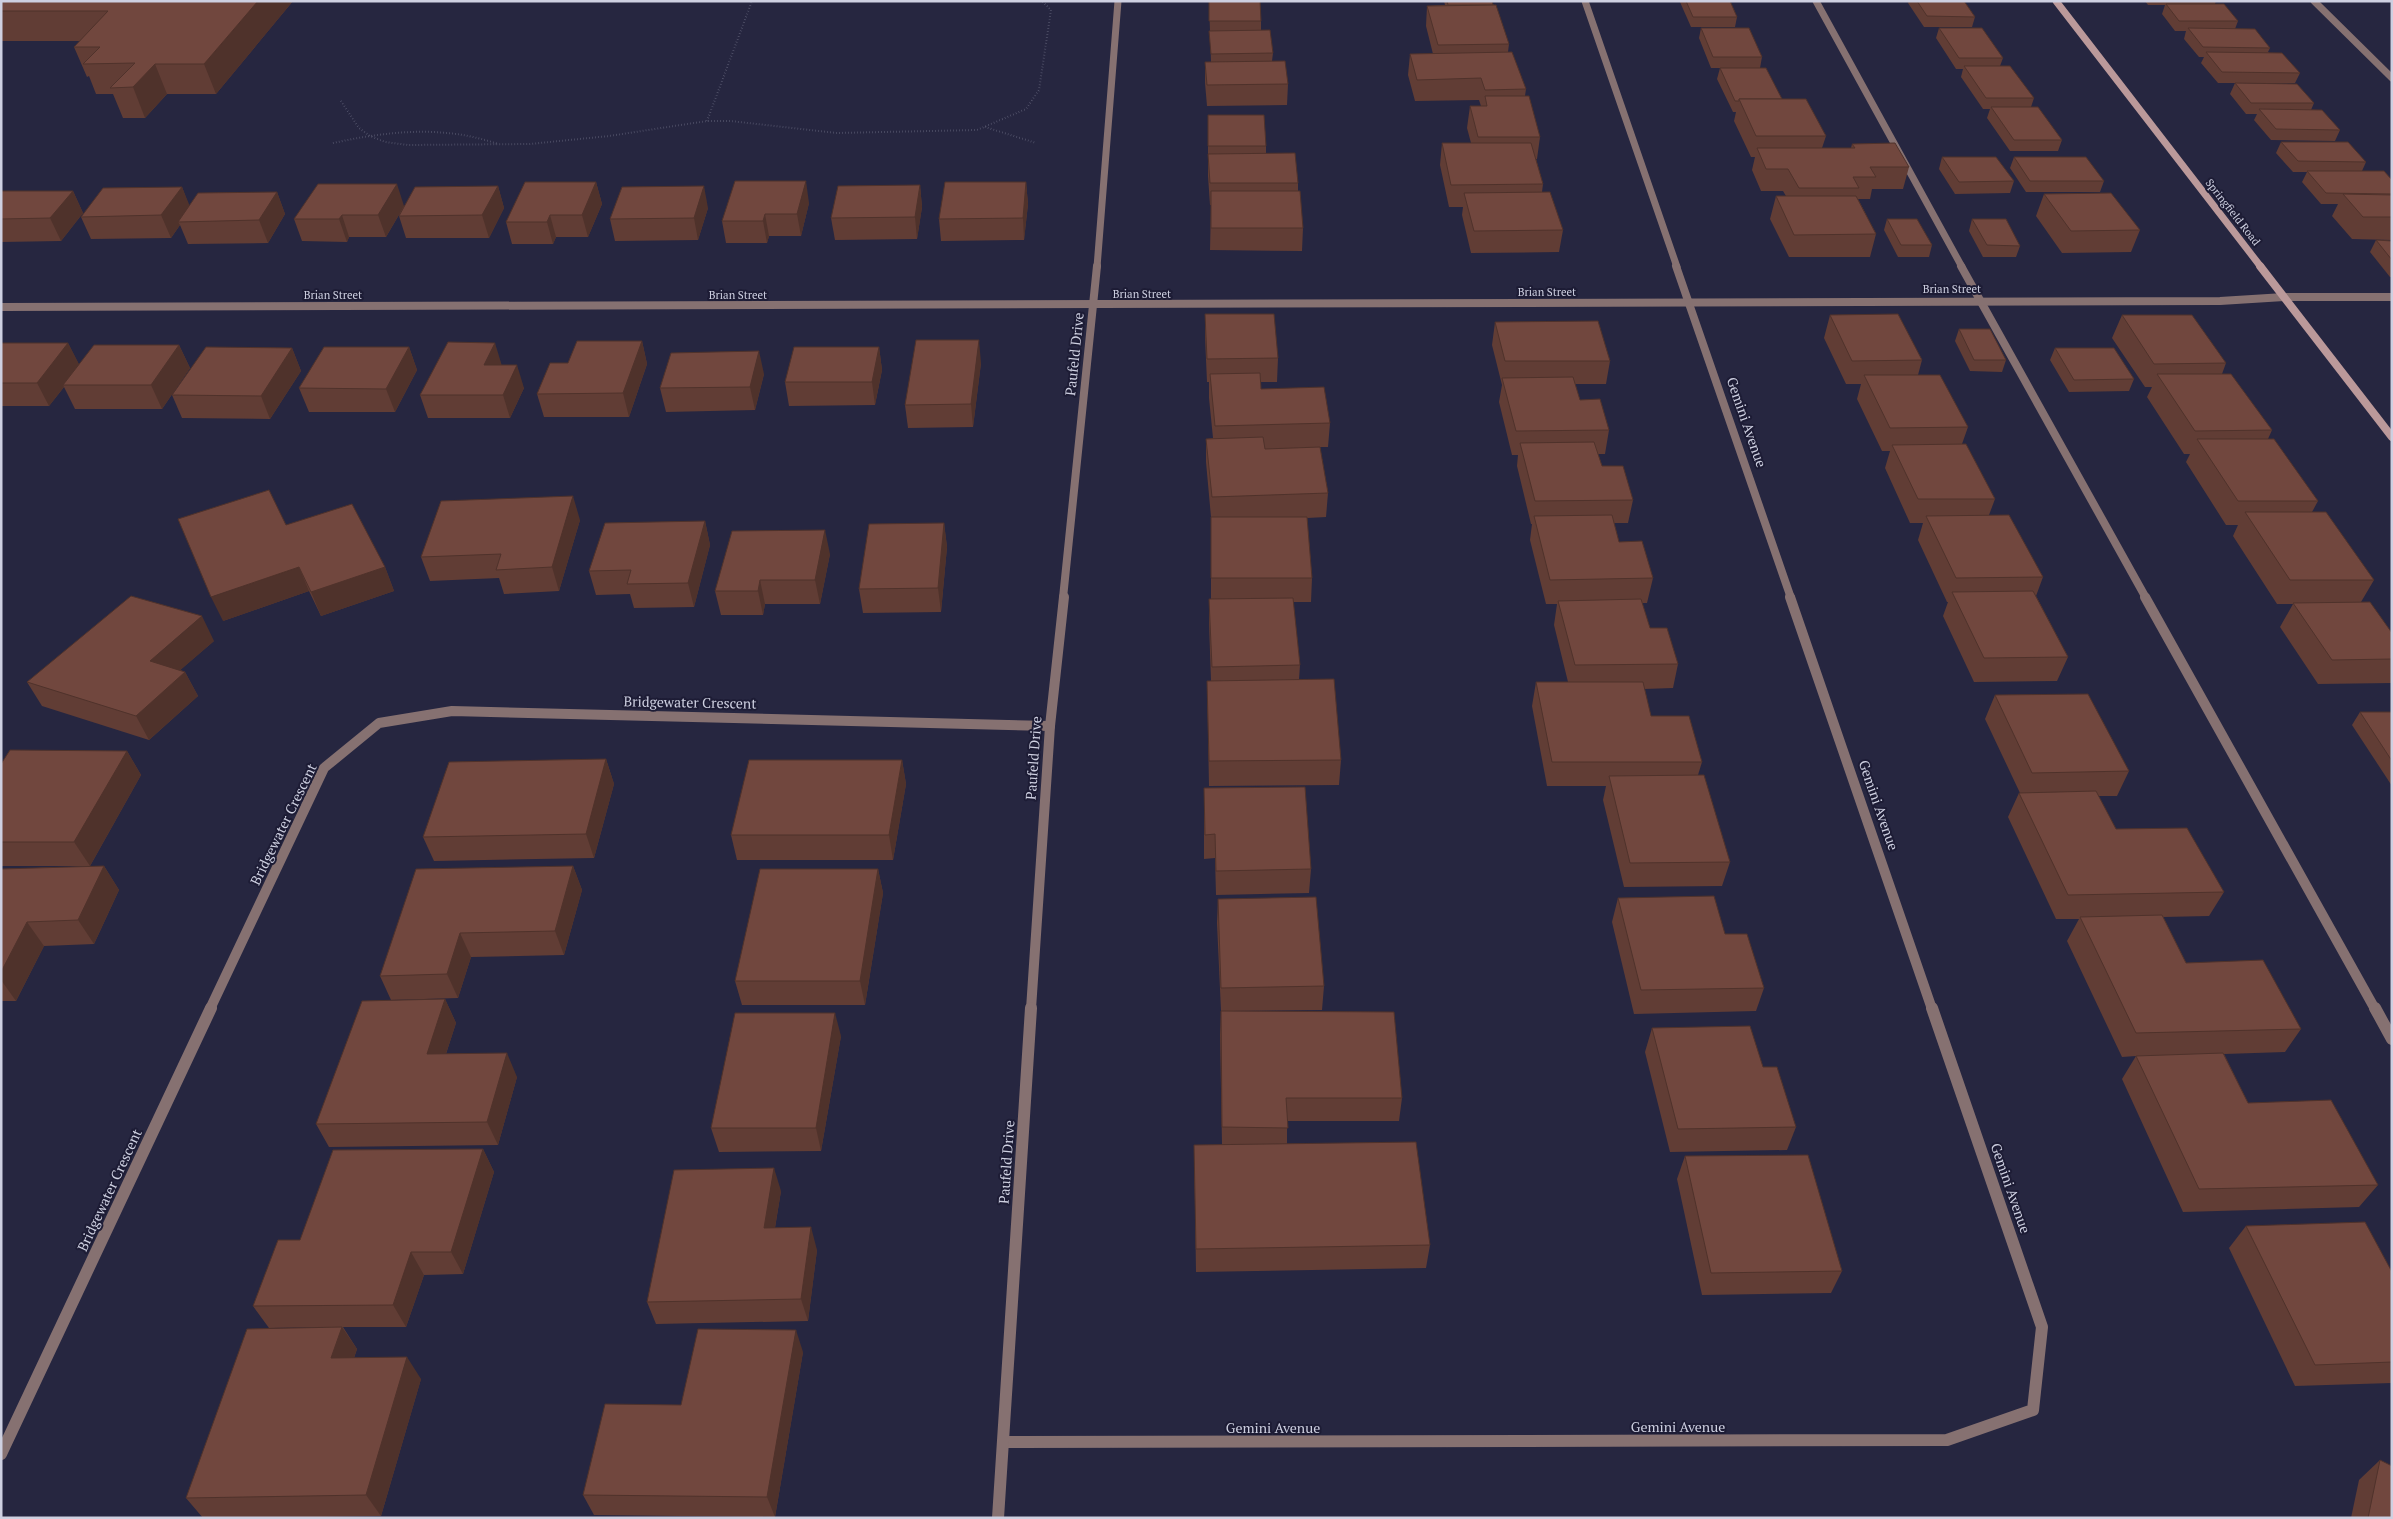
<svg xmlns="http://www.w3.org/2000/svg" width="2393" height="1519" font-family="'PT Serif',serif">
<style>
.lines{fill:none;stroke-linecap:round;stroke-linejoin:round}
.path{stroke:#67687e;stroke-width:2;stroke-dasharray:0.5 2.5;stroke-linecap:butt}
.lane-far3{stroke:#867171;stroke-width:7}
.lane-far2{stroke:#867171;stroke-width:8}
.lane-far1{stroke:#867171;stroke-width:10}
.lane{stroke:#867171;stroke-width:12}
.street-far3{stroke:#867171;stroke-width:7}
.street-far2{stroke:#867171;stroke-width:8}
.street-far1{stroke:#867171;stroke-width:10}
.street{stroke:#867171;stroke-width:12}
.secondary-far1{stroke:#bb999a;stroke-width:7}
.secondary{stroke:#bb999a;stroke-width:8}
.wall{fill:#613d35}
.shaded-wall{fill:#4f322b}
.building{fill:#71473e;stroke:#4f322b}
.labels{text-anchor:middle;dominant-baseline:central;stroke-width:4;stroke-linejoin:round;paint-order:stroke}
.far-street-label{font-size:11px;fill:#ced0e1;stroke:#1d1c35}
.street-label{font-size:14px;fill:#ced0e1;stroke:#1d1c35}
</style>
<rect width="100%" height="100%" fill="#262640"/>
<g class="lines">
<g class="path">
<polyline points="341,101 359,128 370,136 385,142 408,145 530,144 609,136 707,121 730,121 837,133 977,130 1026,109 1039,90 1051,10 1042,1"/>
<polyline points="707,121 752,1"/>
<polyline points="985,127 1036,143"/>
<path d="M 333,143 C 389,131 443,125 498,144"/>
</g>
<g class="lane-far3">
<polyline points="1816,1 1962,267"/>
<polyline points="2314,1 2392,78"/>
</g>
<g class="lane-far2">
<polyline points="1961,266 2146,598"/>
<polyline points="2284,297 2392,297"/>
</g>
<polyline class="lane-far1" points="2145,597 2375,1009"/>
<polyline class="lane" points="2375,1008 2392,1039"/>
<g class="street-far3">
<polyline points="1585,1 1677,267"/>
<polyline points="1097,267 1118,1"/>
</g>
<g class="street-far2">
<polyline points="1676,266 1791,598"/>
<polyline points="1,307 2220,301 2284,297"/>
<polyline points="1063,598 1097,266"/>
</g>
<g class="street-far1">
<polyline points="1790,597 1932,1009"/>
<polyline points="210,1009 324,768 379,723 452,711 1050,726"/>
<polyline points="1031,1009 1050,726 1064,597"/>
</g>
<g class="street">
<polyline points="1003,1442 1947,1440 2033,1410 2042,1327 1932,1008"/>
<polyline points="1,1454 211,1008"/>
<polyline points="998,1518 1031,1008"/>
</g>
<polyline class="secondary-far1" points="2056,1 2261,267"/>
<polyline class="secondary" points="2260,266 2392,437"/>
</g>
<g class="wall">
<polygon points="1,1 293,1 216,94 167,94 145,118 123,118 113,94 96,94 89,76 87,77 74,47 80,41 1,41"/>
<polygon points="1209,1 1261,21 1261,30 1273,53 1272,61 1288,84 1287,105 1207,106 1205,83 1205,62 1211,62"/>
<polygon points="1444,1 1492,1 1509,44 1508,52 1526,89 1525,96 1540,137 1537,159 1536,159 1543,184 1542,192 1563,230 1559,252 1471,253 1462,215 1463,207 1449,207 1440,165 1442,143 1471,143 1467,128 1470,106 1481,106 1479,100 1415,101 1408,75 1410,54 1433,54 1426,26 1427,6 1445,5"/>
<polygon points="1680,1 1730,1 1737,17 1735,27 1691,27 1680,2"/>
<polygon points="1909,1 1964,1 1975,17 1972,27 1924,27 1908,3"/>
<polygon points="2145,1 2216,1 2215,4 2238,21 2235,29 2270,48 2268,52 2300,73 2295,83 2218,83 2201,63 2204,57 2199,57 2184,39 2186,31 2175,31 2162,14 2165,5 2148,5"/>
<polygon points="1701,28 1762,57 1760,68 1711,68 1699,38"/>
<polygon points="1939,28 2003,58 2000,66 2034,98 2031,107 2062,140 2058,151 2010,151 1987,118 1990,109 1983,109 1961,77 1963,69 1956,69 1936,38"/>
<polygon points="1720,68 1782,99 1826,136 1822,148 1851,148 1852,144 1909,167 1903,189 1872,189 1870,199 1858,199 1876,234 1870,257 1789,257 1770,219 1776,196 1786,196 1783,191 1761,191 1752,170 1755,157 1751,157 1734,121 1736,112 1733,112 1717,79"/>
<polygon points="2235,83 2314,103 2311,110 2340,130 2335,141 2271,140 2254,120 2257,114 2246,114 2230,94"/>
<polygon points="1208,115 1266,146 1266,153 1298,183 1298,191 1303,228 1302,251 1210,250 1211,205 1210,205 1208,176"/>
<polygon points="2281,142 2366,162 2362,171 2392,180 2392,240 2352,239 2332,216 2338,204 2321,204 2302,182 2307,172 2293,172 2276,153"/>
<polygon points="1942,157 2014,181 2010,193 1955,194 1939,169"/>
<polygon points="2014,157 2104,181 2100,192 2026,192 2010,168"/>
<polygon points="596,182 602,204 588,237 556,237 553,244 512,244 506,222"/>
<polygon points="1026,182 1028,204 1024,240 941,241 939,219"/>
<polygon points="920,185 922,207 917,239 835,240 831,218"/>
<polygon points="498,186 504,208 489,238 406,238 399,216 400,213 386,237 349,237 347,242 302,241 294,219 404,206"/>
<polygon points="182,187 189,206 277,192 285,214 268,243 188,244 180,225 171,238 91,239 81,217"/>
<polygon points="1,191 73,191 83,213 61,241 1,242"/>
<polygon points="2044,194 2140,230 2131,252 2062,253 2036,216"/>
<polygon points="809,203 801,236 769,236 767,243 726,243 722,221"/>
<polygon points="708,208 698,240 615,241 610,219"/>
<polygon points="1887,219 1932,245 1929,257 1898,257 1884,230"/>
<polygon points="1972,219 2020,246 2016,257 1983,257 1969,231"/>
<polygon points="2376,240 2392,241 2392,277 2390,277 2370,252"/>
<polygon points="1205,314 1278,358 1277,382 1261,382 1261,389 1330,423 1328,447 1320,447 1328,493 1326,517 1307,518 1312,578 1311,602 1293,602 1300,665 1299,680 1341,760 1339,785 1209,786 1207,681 1211,681 1209,623 1209,599 1211,599 1211,517 1206,462 1206,439 1213,438 1209,398 1209,382 1207,382 1205,337"/>
<polygon points="1830,315 1922,360 1918,375 1968,427 1962,444 1995,499 1989,515 2043,577 2036,596 2068,657 2057,681 1974,682 1943,616 1948,602 1947,602 1918,540 1923,523 1910,523 1885,468 1890,451 1882,451 1857,399 1861,384 1846,384 1824,338"/>
<polygon points="2122,315 2226,363 2222,374 2272,430 2268,439 2318,501 2312,512 2374,580 2361,602 2392,633 2392,683 2318,684 2280,627 2293,604 2277,604 2233,536 2238,525 2226,525 2186,462 2190,454 2184,454 2147,397 2152,387 2145,387 2112,338"/>
<polygon points="1495,322 1610,361 1606,384 1575,384 1580,400 1609,430 1605,454 1598,454 1602,466 1633,500 1628,523 1614,523 1619,542 1653,578 1647,603 1642,603 1650,628 1678,664 1673,688 1644,689 1651,716 1702,762 1698,775 1730,862 1722,886 1624,887 1603,800 1606,786 1547,786 1532,706 1536,682 1568,682 1554,625 1557,604 1546,604 1530,540 1532,524 1531,524 1517,466 1518,455 1512,455 1499,402 1502,385 1492,345"/>
<polygon points="1959,329 2006,360 2002,372 1970,371 1955,341"/>
<polygon points="642,341 647,364 629,417 544,417 537,394 568,363"/>
<polygon points="1,343 68,343 79,365 179,345 190,368 162,409 75,409 64,387 49,406 1,406"/>
<polygon points="409,347 417,370 395,412 309,412 299,388"/>
<polygon points="879,347 882,370 875,405 789,406 785,382"/>
<polygon points="292,348 301,371 270,419 182,418 172,395"/>
<polygon points="2055,348 2134,379 2129,391 2069,392 2050,360"/>
<polygon points="981,363 973,427 908,428 905,405"/>
<polygon points="502,365 524,388 510,418 428,418 420,395"/>
<polygon points="764,374 755,410 666,412 660,388"/>
<polygon points="580,520 559,591 504,594 499,578 430,581 421,557"/>
<polygon points="705,521 710,545 694,607 634,608 630,594 596,595 589,571"/>
<polygon points="944,523 947,547 941,612 863,613 859,589"/>
<polygon points="286,525 385,567 394,591 321,616 309,591 223,621"/>
<polygon points="830,554 820,604 765,604 763,615 721,615 715,591"/>
<polygon points="214,641 180,670 185,672 198,696 149,740 42,706 27,682"/>
<polygon points="1995,695 2129,771 2117,796 2098,796 2116,829 2224,892 2209,916 2163,917 2186,963 2301,1029 2285,1052 2224,1054 2248,1103 2378,1185 2359,1207 2183,1212 2122,1079 2136,1056 2122,1057 2067,941 2079,919 2056,919 2008,817 2019,793 2020,793 1985,719"/>
<polygon points="2360,712 2392,712 2392,786 2352,725"/>
<polygon points="127,751 141,775 90,866 1,866 1,764"/>
<polygon points="606,759 614,784 594,858 434,861 423,837"/>
<polygon points="902,760 906,784 893,860 737,860 731,835"/>
<polygon points="1204,788 1311,869 1309,893 1216,895 1215,858 1204,859"/>
<polygon points="104,866 119,890 94,944 44,946 16,1001 1,1001 1,869"/>
<polygon points="573,866 582,890 564,955 471,957 458,998 391,1000 380,976"/>
<polygon points="878,869 883,893 865,1005 742,1005 735,981"/>
<polygon points="1618,898 1725,934 1764,988 1756,1011 1634,1014 1612,922"/>
<polygon points="1218,899 1324,986 1322,1010 1231,1011 1402,1098 1399,1121 1287,1121 1287,1144 1430,1245 1426,1268 1196,1272 1194,1145 1222,1145 1220,1035 1221,1011 1217,923"/>
<polygon points="445,999 456,1023 446,1054 517,1077 498,1145 329,1147 316,1124"/>
<polygon points="1652,1028 1763,1067 1796,1127 1787,1150 1670,1152 1645,1052"/>
<polygon points="841,1036 821,1151 719,1152 711,1128"/>
<polygon points="483,1149 494,1172 463,1274 424,1275 406,1327 343,1327 357,1349 354,1358 421,1379 381,1516 258,1518 203,1518 186,1498 324,1327 269,1328 253,1306 300,1240"/>
<polygon points="1685,1156 1842,1271 1831,1293 1702,1295 1677,1179"/>
<polygon points="781,1191 775,1228 817,1250 808,1321 656,1324 647,1302"/>
<polygon points="2246,1226 2392,1272 2392,1383 2295,1386 2229,1248"/>
<polygon points="803,1352 775,1517 594,1515 583,1495"/>
<polygon points="2380,1460 2392,1518 2351,1518 2359,1480"/>
</g>
<g class="shaded-wall">
<polygon points="258,1 293,1 216,94 204,64"/>
<polygon points="155,64 167,94 145,118 133,87"/>
<polygon points="806,181 809,203 801,236 797,214"/>
<polygon points="596,182 602,204 588,237 582,215"/>
<polygon points="1026,182 1028,204 1024,240 1023,218"/>
<polygon points="397,184 404,206 386,237 378,215"/>
<polygon points="920,185 922,207 917,239 915,217"/>
<polygon points="498,186 504,208 489,238 482,215"/>
<polygon points="704,186 708,208 698,240 694,218"/>
<polygon points="182,187 191,209 178,222 180,225 171,238 161,215"/>
<polygon points="73,191 83,213 61,241 50,218"/>
<polygon points="277,192 285,214 268,243 259,220"/>
<polygon points="765,214 769,236 767,243 763,221"/>
<polygon points="342,215 349,237 347,242 339,219"/>
<polygon points="550,215 556,237 553,244 547,222"/>
<polygon points="979,340 981,363 973,427 971,404"/>
<polygon points="642,341 647,364 629,417 623,393"/>
<polygon points="68,343 80,366 63,385 64,387 49,406 37,383"/>
<polygon points="495,343 502,366 484,365"/>
<polygon points="179,345 190,368 162,409 151,385"/>
<polygon points="409,347 417,370 395,412 386,389"/>
<polygon points="879,347 882,370 875,405 872,382"/>
<polygon points="292,348 301,371 270,419 261,396"/>
<polygon points="759,351 764,374 755,410 750,387"/>
<polygon points="517,365 524,388 510,418 503,395"/>
<polygon points="573,496 580,520 559,591 552,567"/>
<polygon points="705,521 710,545 694,607 688,583"/>
<polygon points="944,523 947,547 941,612 938,588"/>
<polygon points="825,530 830,554 820,604 815,580"/>
<polygon points="299,567 309,591 223,621 211,597"/>
<polygon points="385,567 394,591 321,616 311,592"/>
<polygon points="760,580 765,604 763,615 758,591"/>
<polygon points="202,616 214,641 163,685 150,661"/>
<polygon points="185,672 198,696 149,740 136,716"/>
<polygon points="127,751 141,775 90,866 74,842"/>
<polygon points="606,759 614,784 594,858 586,834"/>
<polygon points="902,760 906,784 893,860 889,835"/>
<polygon points="104,866 119,890 94,944 78,920"/>
<polygon points="573,866 582,890 564,955 555,931"/>
<polygon points="878,869 883,893 865,1005 860,981"/>
<polygon points="27,922 44,946 16,1001 1,980 1,972"/>
<polygon points="460,933 471,957 458,998 447,974"/>
<polygon points="445,999 456,1023 438,1078 427,1054"/>
<polygon points="835,1013 841,1036 821,1151 816,1128"/>
<polygon points="507,1053 517,1077 498,1145 487,1122"/>
<polygon points="483,1149 494,1172 463,1274 451,1252"/>
<polygon points="774,1168 781,1191 771,1251 764,1228"/>
<polygon points="811,1227 817,1250 808,1321 801,1299"/>
<polygon points="411,1252 424,1275 406,1327 393,1305"/>
<polygon points="342,1327 357,1349 346,1380 331,1358"/>
<polygon points="796,1330 803,1352 775,1517 767,1497"/>
<polygon points="407,1357 421,1379 381,1516 366,1495"/>
</g>
<g class="building">
<polygon points="1,1 258,1 204,64 155,64 133,87 110,88 135,63 83,64 100,47 74,47 108,11 1,11"/>
<polygon points="1209,1 1260,1 1261,21 1209,21"/>
<polygon points="1447,1 1492,1 1493,5 1448,5"/>
<polygon points="1686,1 1730,1 1737,17 1693,17"/>
<polygon points="1917,1 1964,1 1975,17 1927,16"/>
<polygon points="2166,4 2224,4 2238,21 2179,21"/>
<polygon points="1496,5 1509,44 1438,45 1427,6"/>
<polygon points="1701,28 1749,28 1762,57 1713,57"/>
<polygon points="1939,28 1982,28 2003,58 1959,58"/>
<polygon points="2188,28 2255,29 2270,48 2203,47"/>
<polygon points="1270,30 1273,53 1211,54 1209,31"/>
<polygon points="1512,52 1526,89 1485,90 1481,78 1417,80 1410,54"/>
<polygon points="2206,52 2282,53 2300,73 2222,72"/>
<polygon points="1285,61 1288,84 1207,85 1205,62"/>
<polygon points="1964,66 2010,66 2034,98 1986,98"/>
<polygon points="1720,68 1766,68 1782,99 1739,99 1739,101 1735,101"/>
<polygon points="2235,83 2297,84 2314,103 2251,103"/>
<polygon points="1485,96 1529,96 1540,137 1478,137 1470,106 1487,106"/>
<polygon points="1739,99 1806,99 1826,136 1756,136"/>
<polygon points="1991,107 2038,107 2062,140 2014,140"/>
<polygon points="2259,109 2322,110 2340,130 2276,129"/>
<polygon points="1208,115 1264,115 1266,146 1208,146"/>
<polygon points="2281,142 2348,142 2366,162 2298,161"/>
<polygon points="1442,143 1531,143 1543,184 1451,185"/>
<polygon points="1895,143 1909,167 1870,167 1876,177 1853,177 1859,188 1799,188 1788,169 1766,169 1757,148 1855,148 1852,144"/>
<polygon points="1295,153 1298,183 1210,183 1208,154"/>
<polygon points="1942,157 1996,157 2014,181 1959,182"/>
<polygon points="2014,157 2086,157 2104,181 2030,181"/>
<polygon points="2307,171 2384,171 2392,180 2392,194 2326,193"/>
<polygon points="735,181 806,181 797,214 765,214 763,221 722,221"/>
<polygon points="525,182 596,182 582,215 550,215 547,222 506,222"/>
<polygon points="945,182 1026,182 1023,218 939,219"/>
<polygon points="318,184 397,184 378,215 342,215 339,219 294,219"/>
<polygon points="920,185 915,217 831,218 838,186"/>
<polygon points="498,186 482,215 399,216 415,187"/>
<polygon points="704,186 694,218 610,219 622,187"/>
<polygon points="182,187 161,215 81,217 103,188"/>
<polygon points="1,191 73,191 50,218 1,219"/>
<polygon points="1211,191 1300,191 1303,228 1211,228"/>
<polygon points="277,192 259,220 178,222 198,193"/>
<polygon points="1550,192 1563,230 1474,231 1464,193"/>
<polygon points="2111,193 2140,230 2071,231 2044,194"/>
<polygon points="2343,194 2392,195 2392,217 2363,217"/>
<polygon points="1776,196 1856,196 1876,234 1794,235"/>
<polygon points="1887,219 1917,219 1932,245 1901,245"/>
<polygon points="1972,219 2006,219 2020,246 1987,245"/>
<polygon points="2376,240 2392,241 2392,260"/>
<polygon points="1205,314 1274,314 1278,358 1207,359"/>
<polygon points="1898,314 1922,360 1852,361 1830,315"/>
<polygon points="2122,315 2192,315 2226,363 2154,364"/>
<polygon points="1598,321 1610,361 1505,361 1495,322"/>
<polygon points="1959,329 1990,329 2006,360 1974,360"/>
<polygon points="916,340 979,340 971,404 905,405"/>
<polygon points="577,341 642,341 623,393 537,394 550,363 568,363"/>
<polygon points="448,342 495,343 484,365 517,365 503,395 420,395"/>
<polygon points="1,343 68,343 37,383 1,383"/>
<polygon points="94,345 179,345 151,385 63,385"/>
<polygon points="206,347 292,348 261,396 172,395"/>
<polygon points="324,347 409,347 386,389 299,388"/>
<polygon points="794,347 879,347 872,382 785,382"/>
<polygon points="2055,348 2114,348 2134,379 2074,380"/>
<polygon points="759,351 750,387 660,388 671,353"/>
<polygon points="1260,373 1261,389 1324,387 1330,423 1215,426 1210,374"/>
<polygon points="2157,374 2231,374 2272,430 2195,431"/>
<polygon points="1864,375 1940,375 1968,427 1890,428"/>
<polygon points="1573,377 1580,400 1600,399 1609,430 1516,431 1502,378"/>
<polygon points="1263,437 1265,449 1320,447 1328,493 1212,497 1206,439"/>
<polygon points="2197,439 2274,439 2318,501 2238,501"/>
<polygon points="1594,442 1602,466 1623,466 1633,500 1535,501 1520,443"/>
<polygon points="1966,444 1995,499 1918,499 1892,445"/>
<polygon points="269,490 286,525 352,504 385,567 311,592 299,567 211,597 178,519"/>
<polygon points="573,496 552,567 496,570 501,554 421,557 441,501"/>
<polygon points="2245,512 2326,512 2374,580 2290,580"/>
<polygon points="1612,515 1619,542 1642,541 1653,578 1550,580 1534,516"/>
<polygon points="2009,515 2043,577 1956,578 1926,516"/>
<polygon points="1211,517 1307,517 1312,578 1211,578"/>
<polygon points="705,521 688,583 627,584 631,570 589,571 605,523"/>
<polygon points="944,523 938,588 859,589 869,524"/>
<polygon points="825,530 815,580 760,580 758,591 715,591 732,531"/>
<polygon points="2033,591 2068,657 1984,658 1952,592"/>
<polygon points="131,596 202,616 150,661 185,672 136,716 27,682"/>
<polygon points="1293,598 1300,665 1212,667 1209,599"/>
<polygon points="1641,599 1650,628 1667,628 1678,664 1575,665 1558,601"/>
<polygon points="2370,602 2392,633 2392,659 2332,660 2293,603"/>
<polygon points="1334,679 1341,760 1209,761 1207,681"/>
<polygon points="1536,682 1643,682 1651,716 1689,716 1702,762 1552,762"/>
<polygon points="2088,694 2129,771 2032,773 1995,695"/>
<polygon points="2360,712 2392,712 2392,761"/>
<polygon points="10,750 127,751 74,842 1,842 1,764"/>
<polygon points="606,759 586,834 423,837 449,762"/>
<polygon points="749,760 902,760 889,835 731,835"/>
<polygon points="1704,775 1730,862 1630,863 1609,776"/>
<polygon points="1305,787 1311,869 1216,871 1215,834 1205,835 1204,788"/>
<polygon points="2096,791 2116,829 2187,828 2224,892 2068,895 2019,793"/>
<polygon points="104,866 78,920 27,922 1,972 1,869"/>
<polygon points="573,866 555,931 460,933 447,974 380,976 416,869"/>
<polygon points="760,869 878,869 860,981 735,981"/>
<polygon points="1714,896 1725,934 1747,934 1764,988 1641,990 1618,898"/>
<polygon points="1316,897 1324,986 1221,988 1218,899"/>
<polygon points="2162,915 2186,963 2263,960 2301,1029 2136,1033 2080,917"/>
<polygon points="445,999 427,1054 507,1053 487,1122 316,1124 362,1001"/>
<polygon points="1221,1011 1394,1012 1402,1098 1286,1098 1288,1128 1222,1127"/>
<polygon points="735,1013 835,1013 816,1128 711,1128"/>
<polygon points="1750,1026 1763,1067 1777,1067 1796,1127 1678,1129 1652,1028"/>
<polygon points="2223,1053 2248,1103 2331,1100 2378,1185 2199,1189 2136,1056"/>
<polygon points="1416,1142 1430,1245 1196,1249 1194,1145"/>
<polygon points="483,1149 451,1252 411,1252 393,1305 253,1306 278,1240 300,1240 333,1150"/>
<polygon points="1808,1155 1842,1271 1711,1273 1685,1156"/>
<polygon points="774,1168 764,1228 811,1227 801,1299 647,1302 674,1170"/>
<polygon points="2365,1222 2392,1272 2392,1362 2315,1365 2246,1226"/>
<polygon points="342,1327 331,1358 407,1357 366,1495 186,1498 247,1329"/>
<polygon points="698,1329 796,1330 767,1497 583,1495 605,1404 681,1405"/>
<polygon points="2380,1460 2392,1466 2392,1518 2368,1518"/>
</g>
<g class="labels">
<g class="far-street-label">
<text transform="translate(2233 212) rotate(52)">Springfield Road</text>
<text x="1952" y="289">Brian Street</text>
<text x="1547" y="292">Brian Street</text>
<text x="1142" y="294">Brian Street</text>
<text x="333" y="295">Brian Street</text>
<text x="738" y="295">Brian Street</text>
</g>
<g class="street-label">
<text transform="translate(1074 354) rotate(-84)">Paufeld Drive</text>
<text transform="translate(1747 422) rotate(71)">Gemini Avenue</text>
<text transform="translate(690 702) rotate(1)">Bridgewater Crescent</text>
<text transform="translate(1033 758) rotate(-86)">Paufeld Drive</text>
<text transform="translate(1879 805) rotate(71)">Gemini Avenue</text>
<text transform="translate(283 824) rotate(-64)">Bridgewater Crescent</text>
<text transform="translate(1006 1162) rotate(-86)">Paufeld Drive</text>
<text transform="translate(2011 1188) rotate(71)">Gemini Avenue</text>
<text transform="translate(109 1190) rotate(-65)">Bridgewater Crescent</text>
<text x="1678" y="1426">Gemini Avenue</text>
<text x="1273" y="1427">Gemini Avenue</text>
</g>
</g>
<rect width="2393" height="1519" fill="none" stroke="#ced0e1" stroke-width="5"/>
</svg>
